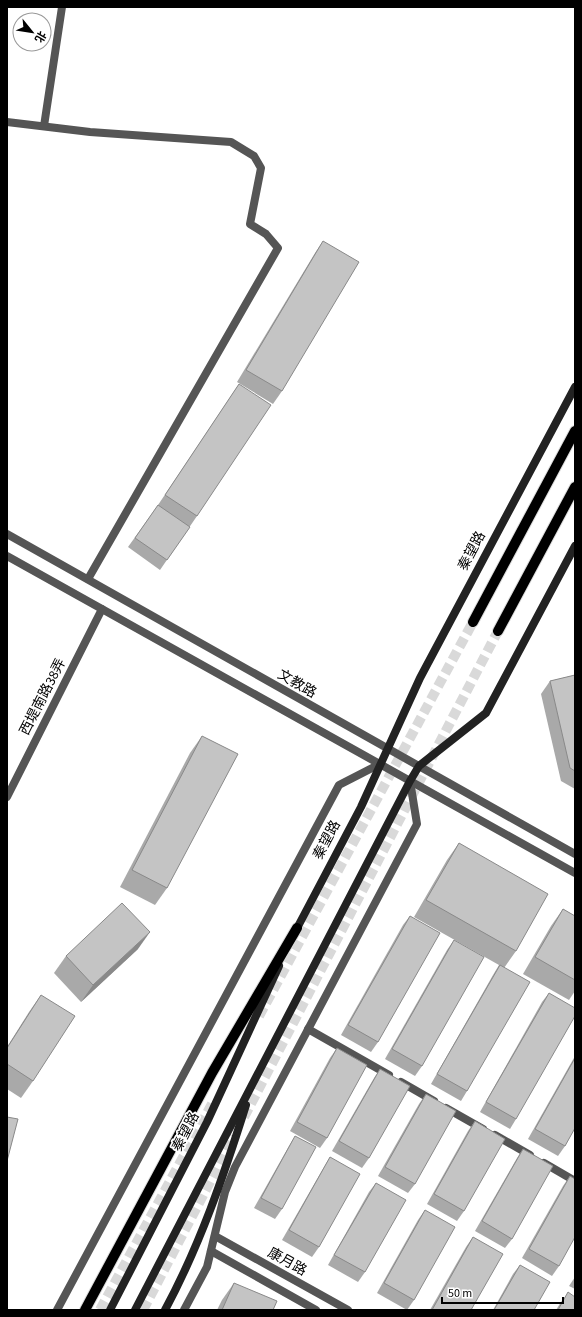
<svg xmlns="http://www.w3.org/2000/svg" width="582" height="1317" font-family="'Source Sans 3','Noto Sans SC',sans-serif">
<style>
.lines{fill:none;stroke-linecap:round;stroke-linejoin:round}
.primary-tunnel{stroke:#d9d9d9;stroke-width:10;stroke-dasharray:10 5;stroke-linecap:butt}
.primary-casing{stroke:#dbdbdb;stroke-width:12}
.minor{stroke:#555;stroke-width:8}
.tertiary{stroke:#555;stroke-width:8}
.secondary{stroke:#222;stroke-width:8}
.primary{stroke:#000;stroke-width:10}
.wall{fill:#a9a9a9}
.shaded-wall{fill:#898989}
.building{fill:#c4c4c4;stroke:#898989}
.labels{text-anchor:middle;dominant-baseline:central;stroke-width:3.5;stroke-linejoin:round;paint-order:stroke}
.street-label{font-size:14px;fill:#000;stroke:#fff}
</style>
<rect width="100%" height="100%" fill="#fff"/>
<g class="lines">
<g class="primary-tunnel">
<polyline points="259,1016 473,622"/>
<polyline points="244,1117 498,631"/>
<polyline points="100,1310 212,1104"/>
<polyline points="143,1310 234,1136"/>
</g>
<defs>
<g id="primary">
<polyline points="473,622 575,431"/>
<polyline points="498,631 575,487"/>
<polyline points="85,1310 212,1073 297,928"/>
</g>
</defs>
<use href="#primary" class="primary-casing"/>
<g class="minor">
<polyline points="7,122 90,132 231,142 254,156 261,168 250,224 266,234 278,248 88,579"/>
<polyline points="44,126 62,7"/>
<polyline points="7,797 102,609"/>
<polyline points="308,1029 389,1075"/>
<polyline points="401,1082 434,1101"/>
<polyline points="446,1108 483,1129"/>
<polyline points="495,1135 530,1155"/>
<polyline points="544,1163 575,1181"/>
</g>
<g class="tertiary">
<polyline points="7,534 575,854"/>
<polyline points="7,556 575,873"/>
<polyline points="215,1236 348,1310"/>
<polyline points="211,1251 316,1310"/>
<polyline points="57,1310 339,785 380,764"/>
<polyline points="184,1310 207,1267 225,1192 235,1167 417,824 410,781"/>
</g>
<g class="secondary">
<polyline points="295,932 361,807 420,678 575,387"/>
<polyline points="110,1310 207,1122 279,966"/>
<polyline points="135,1310 410,781 419,766 486,713 575,546"/>
<path d="M 165,1310 C 200,1245 224,1175 246,1105"/>
</g>
<use href="#primary" class="primary"/>
</g>
<g class="wall">
<polygon points="323,241 282,391 273,404 237,382 315,253"/>
<polygon points="239,384 197,516 160,570 128,547 156,508"/>
<polygon points="575,675 575,789 561,781 541,694 550,681"/>
<polygon points="202,736 167,888 155,905 120,887 190,753"/>
<polygon points="459,843 516,951 504,968 467,1091 461,1101 431,1084 493,975 499,965 414,917 447,860"/>
<polygon points="563,909 575,916 575,991 569,1000 523,974 551,926"/>
<polygon points="410,916 378,1042 371,1052 341,1035 403,925"/>
<polygon points="454,940 422,1066 415,1076 385,1059 447,950"/>
<polygon points="138,949 81,1002 54,973 66,956"/>
<polygon points="549,993 516,1119 510,1129 480,1112 542,1002"/>
<polygon points="41,995 33,1081 21,1098 7,1089 7,1047 29,1012"/>
<polygon points="337,1048 327,1138 320,1148 290,1131 330,1058"/>
<polygon points="575,1056 575,1128 565,1146 558,1156 528,1139"/>
<polygon points="380,1069 369,1158 362,1168 332,1151 374,1078"/>
<polygon points="426,1094 415,1184 408,1193 378,1176 419,1104"/>
<polygon points="475,1121 464,1211 457,1221 427,1204 468,1131"/>
<polygon points="295,1136 282,1209 275,1219 254,1208 289,1146"/>
<polygon points="523,1149 512,1239 505,1248 475,1231 517,1158"/>
<polygon points="330,1157 319,1247 312,1257 282,1240 324,1167"/>
<polygon points="570,1176 559,1266 552,1276 522,1258 563,1186"/>
<polygon points="376,1183 365,1272 358,1282 328,1265 369,1192"/>
<polygon points="425,1210 414,1300 407,1310 377,1293 418,1220"/>
<polygon points="473,1237 471,1310 430,1310 466,1247"/>
<polygon points="520,1265 534,1310 493,1310 513,1274"/>
<polygon points="575,1277 575,1289 569,1286"/>
<polygon points="234,1283 273,1310 217,1310 222,1300"/>
<polygon points="568,1293 575,1310 556,1310 561,1302"/>
</g>
<polygon class="shaded-wall" points="150,932 138,949 81,1002 93,985"/>
<g class="building">
<polygon points="323,241 359,262 282,391 246,370"/>
<polygon points="239,384 271,405 197,516 165,495"/>
<polygon points="158,505 190,527 167,560 135,538"/>
<polygon points="575,675 575,771 570,768 550,681"/>
<polygon points="202,736 238,754 167,888 132,870"/>
<polygon points="459,843 548,894 516,951 426,900"/>
<polygon points="122,903 150,932 93,985 66,956"/>
<polygon points="563,909 575,916 575,980 535,957"/>
<polygon points="410,916 440,933 378,1042 348,1025"/>
<polygon points="454,940 484,957 422,1066 392,1049"/>
<polygon points="500,965 530,982 467,1091 437,1074"/>
<polygon points="549,993 575,1008 575,1016 516,1119 486,1102"/>
<polygon points="41,995 75,1016 33,1081 7,1064 7,1048"/>
<polygon points="337,1048 367,1065 327,1138 297,1122"/>
<polygon points="575,1058 575,1128 565,1146 535,1129"/>
<polygon points="380,1069 410,1086 369,1158 339,1141"/>
<polygon points="426,1094 456,1111 415,1184 385,1167"/>
<polygon points="7,1117 18,1119 7,1161"/>
<polygon points="475,1121 505,1139 464,1211 434,1194"/>
<polygon points="295,1136 316,1147 282,1209 261,1198"/>
<polygon points="523,1149 553,1166 512,1239 482,1221"/>
<polygon points="330,1157 360,1174 319,1247 289,1230"/>
<polygon points="570,1176 575,1179 575,1237 559,1266 529,1249"/>
<polygon points="376,1183 406,1200 365,1272 334,1255"/>
<polygon points="425,1210 455,1227 414,1300 384,1283"/>
<polygon points="473,1237 503,1254 471,1310 432,1310"/>
<polygon points="520,1265 550,1282 534,1310 494,1310"/>
<polygon points="234,1283 277,1301 273,1310 222,1310"/>
<polygon points="568,1292 575,1297 575,1310 558,1310"/>
</g>
<g class="labels">
<g class="street-label">
<text transform="translate(472 551) rotate(-62)">秦望路</text>
<text transform="translate(297 684) rotate(30)">文教路</text>
<text transform="translate(43 697) rotate(-63)">西堤南路38弄</text>
<text transform="translate(327 840) rotate(-62)">秦望路</text>
<text transform="translate(186 1132) rotate(-63)">秦望路</text>
<text transform="translate(287 1262) rotate(29)">康月路</text>
</g>
</g>
<rect width="582" height="1317" fill="none" stroke="#000000" stroke-width="16"/>
<g transform="translate(32 32) rotate(120)"><circle r="19" fill="#ffffff" stroke="#999999"/>
<path d="M0-3L7 15L0 10L-7 15Z" fill="#000000"/>
<text y="-6" font-size="11" font-weight="bold" text-anchor="middle" fill="#000000">北</text>
</g>
<path d="M442 1297v6h121v-6" fill="none" stroke="#000000" stroke-width="2"/>
<text x="448" y="1297" font-size="12" fill="#000000" stroke="#ffffff" stroke-width="3" paint-order="stroke">50 m</text>
</svg>
